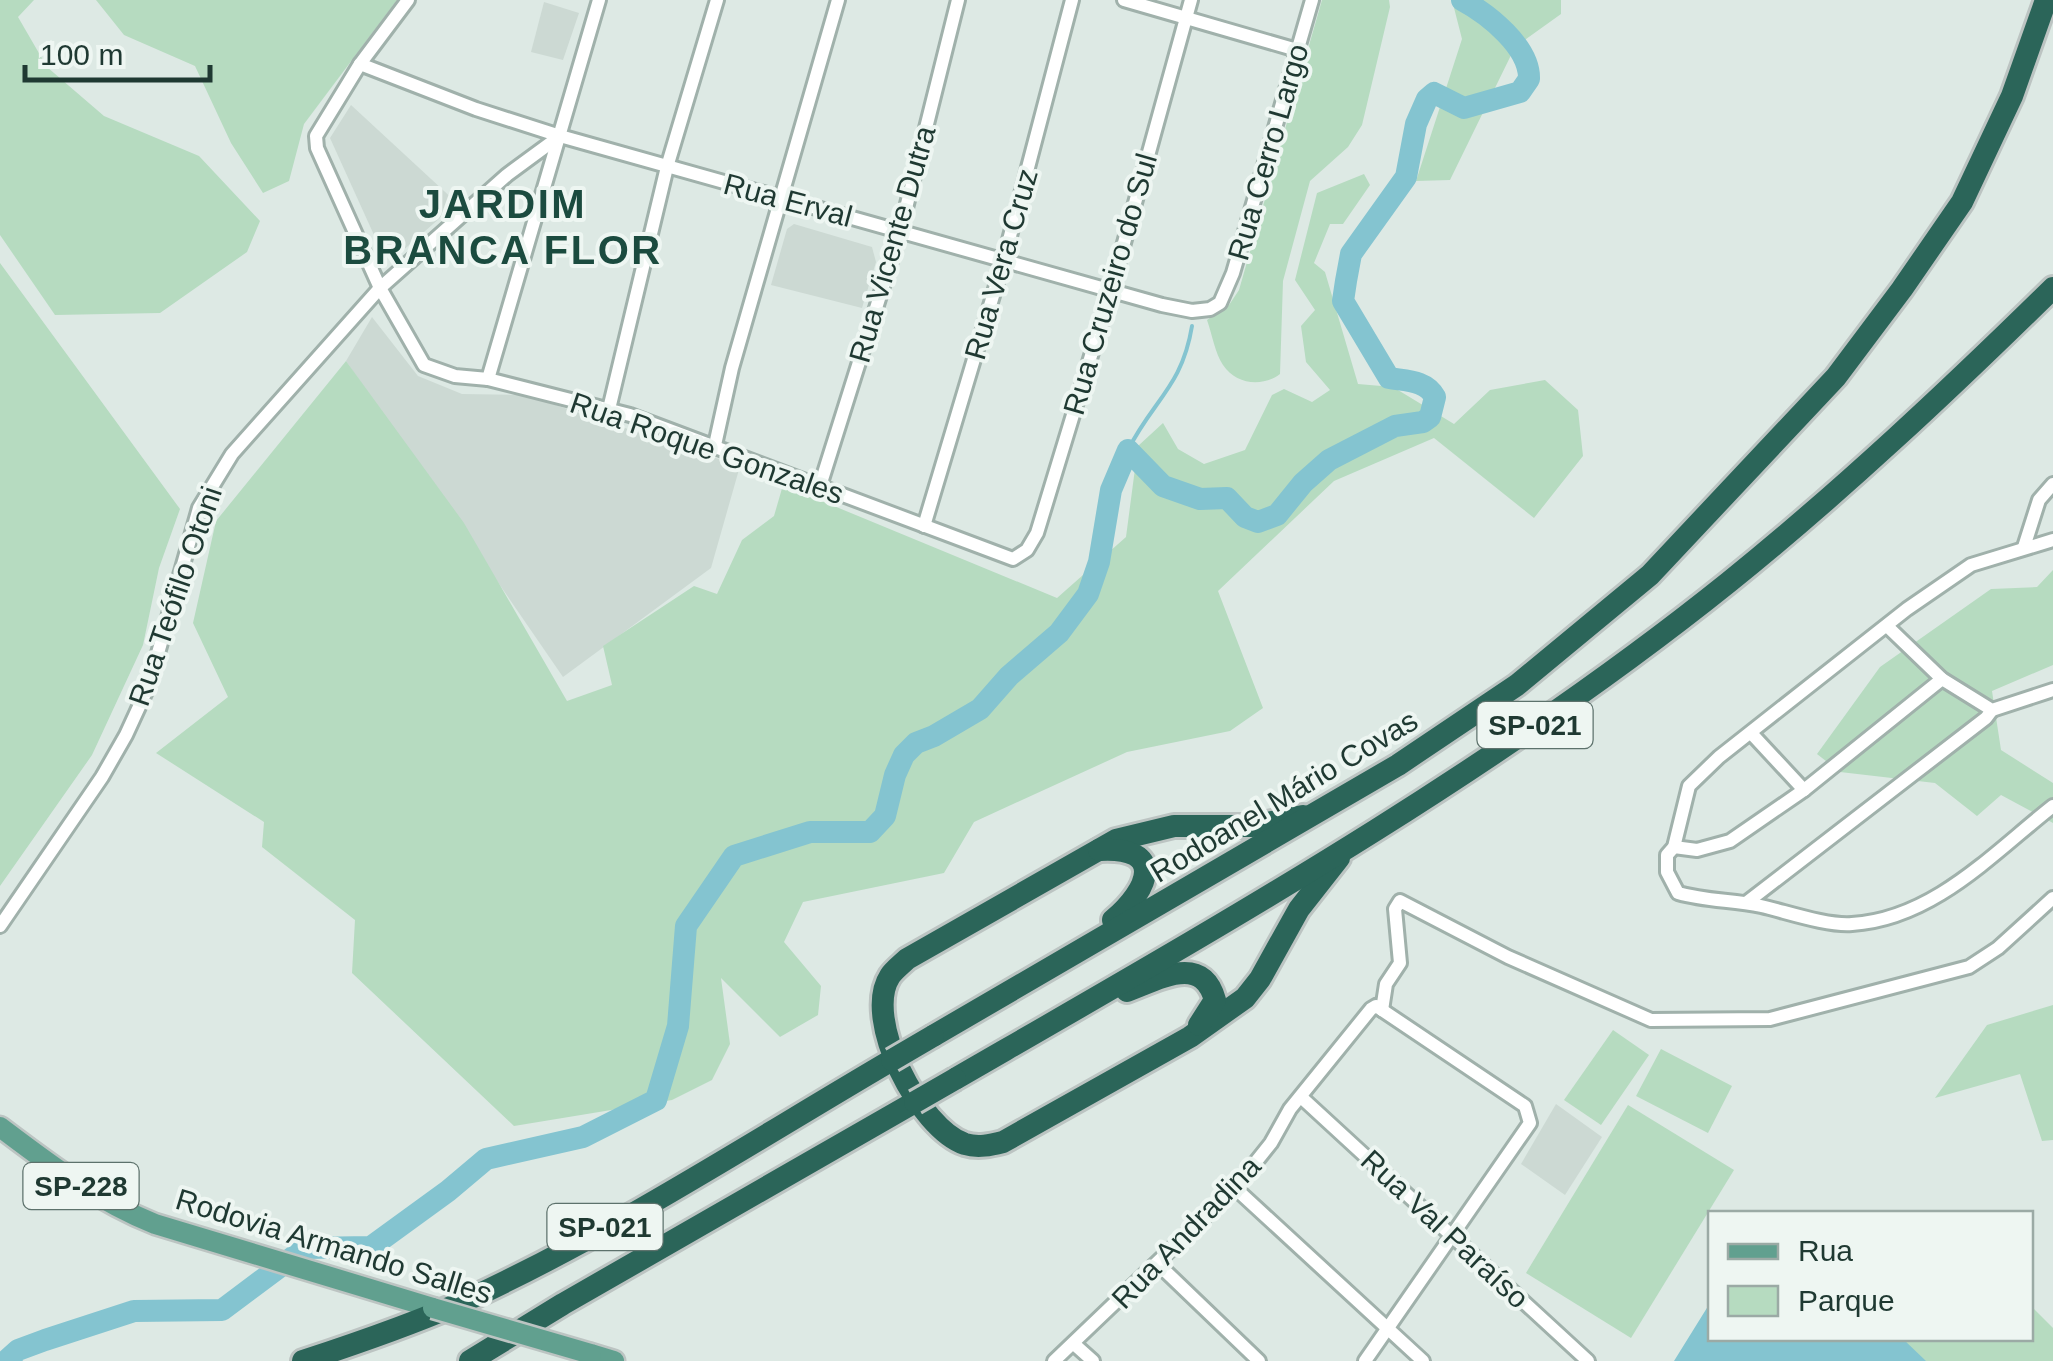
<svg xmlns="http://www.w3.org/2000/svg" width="2053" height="1361" font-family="Arial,sans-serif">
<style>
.built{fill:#ccd9d3}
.green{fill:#b6dbc0}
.water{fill:#84c4d0}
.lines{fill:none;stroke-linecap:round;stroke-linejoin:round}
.stream{stroke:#84c4d0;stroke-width:4}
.river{stroke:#84c4d0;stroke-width:22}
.minor-casing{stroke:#a0b1ab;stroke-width:18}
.primary-casing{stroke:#bcc4c2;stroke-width:25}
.motorway-casing{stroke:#bcc4c2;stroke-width:28}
.minor{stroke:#fff;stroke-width:12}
.primary{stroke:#61a08f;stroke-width:20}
.motorway{stroke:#2b6559;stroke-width:22}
.primary-bridge-casing{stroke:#bcc4c2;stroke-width:25;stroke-linecap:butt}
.motorway-bridge-casing{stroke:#bcc4c2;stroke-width:28;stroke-linecap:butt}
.primary-bridge{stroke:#61a08f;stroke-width:20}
.motorway-bridge{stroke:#2b6559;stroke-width:22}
.labels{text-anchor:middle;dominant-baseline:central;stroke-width:8;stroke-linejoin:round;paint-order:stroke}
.shield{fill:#eef6f2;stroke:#5d726c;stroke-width:2.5}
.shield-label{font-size:28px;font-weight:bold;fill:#1f3932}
.street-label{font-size:30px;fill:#1f3932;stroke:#eef6f2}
.district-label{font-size:40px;font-weight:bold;letter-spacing:2.5px;fill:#1b4b3f;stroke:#eef6f2}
</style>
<rect width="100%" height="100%" fill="#dde9e4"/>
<g class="built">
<polygon points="544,2 579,13 563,60 531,52"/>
<polygon points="351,105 457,203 400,253 391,256 379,246 330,138"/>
<polygon points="794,224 872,247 876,262 862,308 771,285 787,229"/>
<polygon points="372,317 418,376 462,394 525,395 740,466 711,568 563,677 346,361"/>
<polygon points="1556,1104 1602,1137 1565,1195 1521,1164"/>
</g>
<g class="green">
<polygon points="0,0 34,0 18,17 47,67 104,116 199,156 260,221 247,252 160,313 55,315 0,235"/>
<polygon points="96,0 397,0 304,124 289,181 263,193 231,143 195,66 124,35"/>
<path d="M 1322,0 L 1389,0 L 1390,7 L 1362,125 L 1348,147 L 1310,181 L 1283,281 L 1280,374 C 1263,387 1236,385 1223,365 C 1215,353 1212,334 1207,320 L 1229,305 L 1239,290 Z"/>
<polygon points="1452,0 1561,0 1561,14 1515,47 1450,180 1416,181 1462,39"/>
<polygon points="1364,174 1370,185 1343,224 1330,224 1314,263 1325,272 1358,384 1393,387 1454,424 1490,390 1545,380 1578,410 1583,456 1534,518 1434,438 1334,481 1218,591 1263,708 1230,731 1127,752 974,822 944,873 803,902 784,942 821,986 818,1015 780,1037 721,978 730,1044 712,1080 672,1100 514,1126 352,973 355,920 262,847 264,822 156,753 228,697 193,623 216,521 346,361 464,523 567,701 612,685 603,646 694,586 717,594 742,540 774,516 783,485 1057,598 1126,537 1138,446 1163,423 1178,449 1204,464 1245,450 1272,395 1284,389 1312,402 1330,390 1306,362 1301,326 1315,310 1295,280 1317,193"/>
<polygon points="0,263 180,509 159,568 143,645 92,755 0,886"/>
<polygon points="2053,570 2053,665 1992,691 2001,750 2053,783 2053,823 2001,795 1977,816 1935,783 1840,772 1817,754 1880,667 1991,589 2037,587"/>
<polygon points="2053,1005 2053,1140 2042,1141 2020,1074 1935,1098 1987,1025"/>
<polygon points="1613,1030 1649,1055 1601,1125 1564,1100"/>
<polygon points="1661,1049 1732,1086 1708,1133 1636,1096"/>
<polygon points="1628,1105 1734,1170 1631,1338 1526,1273"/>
<polygon points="2031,1306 2053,1328 2053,1361 1924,1361 1902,1339 2030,1338"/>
</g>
<polygon class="water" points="1710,1303 1710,1338 1903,1339 1926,1361 1674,1361"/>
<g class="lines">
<path class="stream" d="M 1128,450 C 1153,400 1182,387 1192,326"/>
<path class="river" d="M 6,1361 L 18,1350 L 45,1340 L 134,1311 L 222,1310 L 305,1248 L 371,1247 L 448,1191 L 486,1159 L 583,1137 L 656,1100 L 678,1026 L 686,926 L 734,856 L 810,832 L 870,832 L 885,816 L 895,775 L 904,755 L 916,743 L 934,736 L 980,709 L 1009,676 L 1059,633 L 1088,594 L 1099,562 L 1111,490 L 1128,450 L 1163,486 L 1200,499 L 1227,498 L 1245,517 L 1258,522 L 1277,515 L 1303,483 L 1329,460 L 1395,426 L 1423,422 L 1430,417 L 1435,397 C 1426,380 1406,381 1389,378 L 1343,301 L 1346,281 L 1351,254 L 1406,177 L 1416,124 L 1427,99 L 1434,93 L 1464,108 L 1520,92 L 1529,79 C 1530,47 1488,14 1462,0"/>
<defs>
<g id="minor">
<polyline points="408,0 360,64 316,136 317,148 380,288 424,365 455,376 488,379 630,415 1013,559 1027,550 1037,533 1111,290 1191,0"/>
<polyline points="1124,0 1297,50"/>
<polyline points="360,64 476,109 560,136 1162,305 1192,311 1210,309 1220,303 1233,273 1312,0"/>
<polyline points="488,379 599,0"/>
<polyline points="609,409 667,167 717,0"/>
<polyline points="715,445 732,368 838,0"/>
<polyline points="820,486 900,232 958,0"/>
<polyline points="924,526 1004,259 1072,0"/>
<path d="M 2053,540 L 1971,565 L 1907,609 L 1719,757 L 1689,786 L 1674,847 L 1667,855 L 1667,872 L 1678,893 C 1706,901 1733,900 1761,906 C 1787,912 1827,926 1852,924 C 1933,919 1992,854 2053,806"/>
<polyline points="2024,547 2039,500 2053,484"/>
<polyline points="1887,626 1942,679 1992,710 2053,690"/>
<polyline points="1751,733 1804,790"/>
<polyline points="1674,847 1697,850 1730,841 1804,790 1942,679"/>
<polyline points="1746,903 1986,718 1992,710"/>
<polyline points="0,926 102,777 126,735 149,685 199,508 232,454 380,288 507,175 560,136"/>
<polyline points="1382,1010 1386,984 1400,963 1395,909 1400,901 1508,957 1651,1020 1770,1019 1969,967 1998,948 2053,898"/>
<polyline points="1301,1097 1588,1361"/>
<polyline points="1235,1188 1423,1361"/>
<polyline points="1159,1265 1259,1361"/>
<polyline points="1074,1344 1093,1361"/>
<polyline points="1054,1361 1235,1188 1271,1143 1290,1109 1371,1009 1376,1006 1382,1010"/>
<polyline points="1365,1361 1530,1123 1525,1106 1382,1010"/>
</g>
<g id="primary">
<path d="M 0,1127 C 49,1164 97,1201 155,1224 L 433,1308"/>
<polyline points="591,1354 614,1361"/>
</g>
<g id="motorway">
<path d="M 1303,816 L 1252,826 L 1174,826 L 1116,840 L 907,959 C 902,964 894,970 890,976 C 862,1019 920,1129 965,1144 C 978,1148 991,1145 1003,1142 L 1190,1037 L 1245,998 L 1260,979 L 1299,909 L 1339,858"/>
<path d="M 1099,850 C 1166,846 1150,889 1113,920"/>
<path d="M 1127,991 C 1159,979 1202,953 1215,1000 L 1199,1025"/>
<polyline points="933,1036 1398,765 1517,685 1650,575 1836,377 1902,289 1962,202 2012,96 2046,0"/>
<path d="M 955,1079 C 1220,926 1490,774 1729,582 C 1843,490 1949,390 2053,288"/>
<path d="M 303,1361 C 358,1343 414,1324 467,1300 C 614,1232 752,1142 892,1060"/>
<polyline points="470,1361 563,1304 915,1102"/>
</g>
</defs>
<use href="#minor" class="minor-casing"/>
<use href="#primary" class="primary-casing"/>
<use href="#motorway" class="motorway-casing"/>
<use href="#minor" class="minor"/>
<use href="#primary" class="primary"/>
<use href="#motorway" class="motorway"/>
<defs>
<polyline id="primary-bridge" points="433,1308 591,1354"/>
<g id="motorway-bridge">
<polyline points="892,1060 933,1036"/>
<polyline points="915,1102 955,1079"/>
</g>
</defs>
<use href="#primary-bridge" class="primary-bridge-casing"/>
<use href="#motorway-bridge" class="motorway-bridge-casing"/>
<use href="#primary-bridge" class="primary-bridge"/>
<use href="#motorway-bridge" class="motorway-bridge"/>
</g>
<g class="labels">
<g class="shield">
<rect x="1477.5" y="702" width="115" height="46" rx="8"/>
<rect x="23.5" y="1163" width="115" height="46" rx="8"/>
<rect x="547.5" y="1204" width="115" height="46" rx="8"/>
</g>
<g class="shield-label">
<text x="1535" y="725">SP-021</text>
<text x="81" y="1186">SP-228</text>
<text x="605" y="1227">SP-021</text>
</g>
<g class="street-label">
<text transform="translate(1268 152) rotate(-74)">Rua Cerro Largo</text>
<text transform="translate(788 200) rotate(15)">Rua Erval</text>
<text transform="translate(892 244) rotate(-74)">Rua Vicente Dutra</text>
<text transform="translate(1001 264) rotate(-74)">Rua Vera Cruz</text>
<text transform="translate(1110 284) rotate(-74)">Rua Cruzeiro do Sul</text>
<text transform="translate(707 448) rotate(19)">Rua Roque Gonzales</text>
<text transform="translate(175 596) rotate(-71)">Rua Teófilo Otoni</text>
<text transform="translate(1284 796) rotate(-31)">Rodoanel Mário Covas</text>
<text transform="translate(1445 1229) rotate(43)">Rua Val Paraíso</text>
<text transform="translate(1186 1232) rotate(-46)">Rua Andradina</text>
<text transform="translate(334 1246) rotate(17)">Rodovia Armando Salles</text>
</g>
<g class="district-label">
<text x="503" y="204">JARDIM<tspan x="503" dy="46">BRANCA FLOR</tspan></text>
</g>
</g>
<rect x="1708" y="1211" width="325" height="130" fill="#eef6f2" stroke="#9baaa5" stroke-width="2.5"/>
<rect x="1728" y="1244" width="50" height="15" fill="#61a08f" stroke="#9baaa5" stroke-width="2.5"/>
<text x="1798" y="1261" font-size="30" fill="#1f3932">Rua</text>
<rect x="1728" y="1286" width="50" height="30" fill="#b6dbc0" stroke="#9baaa5" stroke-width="2.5"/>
<text x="1798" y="1311" font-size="30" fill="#1f3932">Parque</text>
<path d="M25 65v15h185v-15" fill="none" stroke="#1f3932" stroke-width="5"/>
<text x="40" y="65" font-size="30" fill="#1f3932" stroke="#eef6f2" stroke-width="8" paint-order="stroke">100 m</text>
</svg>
